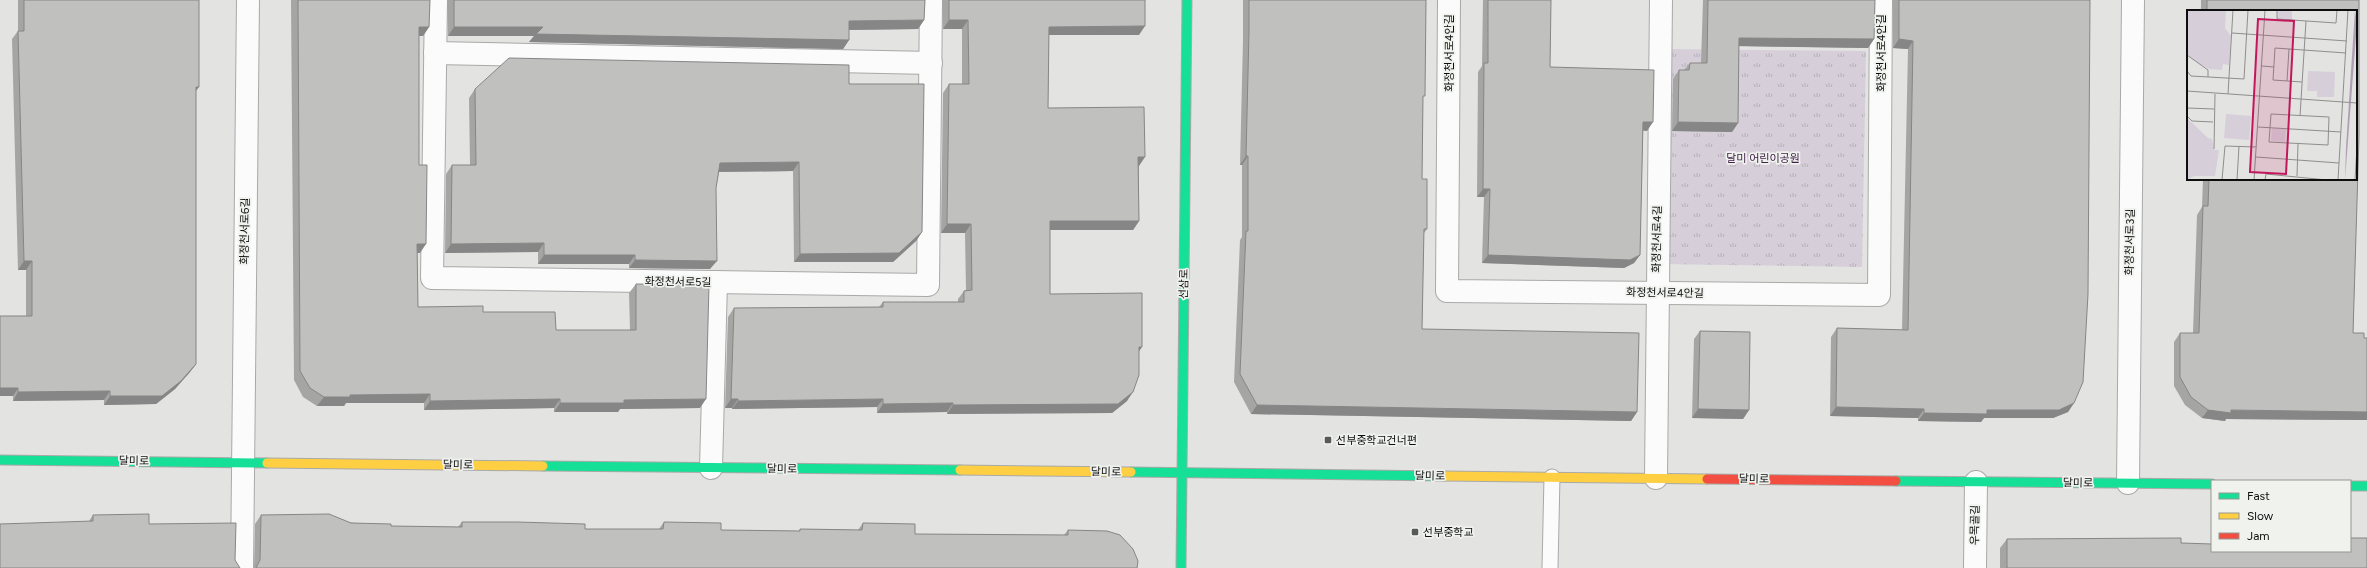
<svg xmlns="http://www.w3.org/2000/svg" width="2367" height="568" font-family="Figtree,'Noto Sans KR',sans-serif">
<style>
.park{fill:url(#park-tufts)}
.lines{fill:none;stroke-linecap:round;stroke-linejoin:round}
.lane-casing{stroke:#a9a9a8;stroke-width:17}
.street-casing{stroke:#a9a9a8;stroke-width:24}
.fast-casing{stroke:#a9a9a8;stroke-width:11}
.slow-casing{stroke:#a9a9a8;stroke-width:11}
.jam-casing{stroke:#a9a9a8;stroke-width:11}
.lane{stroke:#fbfbfb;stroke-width:15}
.street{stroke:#fbfbfb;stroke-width:22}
.fast{stroke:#16e098;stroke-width:9}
.slow{stroke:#ffcf43;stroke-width:9}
.jam{stroke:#f24e42;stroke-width:9}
.wall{fill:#a5a5a4}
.shaded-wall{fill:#868686}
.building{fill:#c0c0bf;stroke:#868686}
.poi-dot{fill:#585958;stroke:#f0f2ee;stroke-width:1.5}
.labels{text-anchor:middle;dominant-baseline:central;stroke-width:3.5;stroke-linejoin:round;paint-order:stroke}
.street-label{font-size:11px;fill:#0d0e0d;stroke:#f0f2ee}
.park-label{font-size:11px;fill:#42214b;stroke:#f0f2ee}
.poi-label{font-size:11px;fill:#0d0e0d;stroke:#f0f2ee;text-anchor:start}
.inset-road{fill:none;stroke:#8d8e8d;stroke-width:1}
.view{fill:#c2185b;fill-opacity:0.15;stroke:#c2185b;stroke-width:2}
.inset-edge{fill:none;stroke:#0d0e0d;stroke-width:2}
</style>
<defs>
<pattern id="park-tufts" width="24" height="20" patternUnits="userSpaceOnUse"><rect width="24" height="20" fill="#d6ced9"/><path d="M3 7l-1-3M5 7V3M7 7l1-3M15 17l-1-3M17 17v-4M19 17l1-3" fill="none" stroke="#b6b0b9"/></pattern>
</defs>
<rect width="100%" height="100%" fill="#e3e3e2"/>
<polygon class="park" points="1664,49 1866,51 1862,267 1661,264"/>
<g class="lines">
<defs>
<polyline id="lane" points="1550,568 1552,477"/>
<g id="street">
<polyline points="436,0 432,278 928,285 931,0"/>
<polyline points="1449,0 1447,291 1879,295 1881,0"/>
<polyline points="435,53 931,63"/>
<polyline points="711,468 716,282"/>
<polyline points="1656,478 1661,0"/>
<polyline points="2128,483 2133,0"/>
<polyline points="242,568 248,0"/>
<polyline points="1975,568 1976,482"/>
</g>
<g id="fast">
<polyline points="0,460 267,463"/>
<polyline points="543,466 960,470"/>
<polyline points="1131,472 1444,476"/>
<polyline points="1896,481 2212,484"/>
<polyline points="2350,486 2367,486"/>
<polyline points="1181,568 1187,0"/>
</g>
<g id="slow">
<polyline points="267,463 543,466"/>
<polyline points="960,470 1131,472"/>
<polyline points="1444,476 1707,479"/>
</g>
<polyline id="jam" points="1707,479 1896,481"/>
</defs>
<use href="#lane" class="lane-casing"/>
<use href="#street" class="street-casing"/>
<use href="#fast" class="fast-casing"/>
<use href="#slow" class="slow-casing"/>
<use href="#jam" class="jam-casing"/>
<use href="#lane" class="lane"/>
<use href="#street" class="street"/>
<use href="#fast" class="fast"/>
<use href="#slow" class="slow"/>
<use href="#jam" class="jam"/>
</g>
<g class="wall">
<polygon points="18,0 199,0 196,91 196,364 190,372 175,389 156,404 104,405 104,400 13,401 13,396 0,396 0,316 26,316 26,270 18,270 12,39 18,31"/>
<polygon points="291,0 430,0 429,27 423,36 419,36 419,165 420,253 417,253 418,307 483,312 556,330 630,330 629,293 636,284 700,408 620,409 618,412 554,412 554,408 424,410 424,403 346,403 344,406 317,406 303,397 294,380"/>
<polygon points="447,0 925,0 924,20 918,29 849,30 849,40 843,49 529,42 534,36 448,36"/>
<polygon points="942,0 1145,0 1139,35 1049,35 1048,108 1139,166 1139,221 1133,230 1050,230 1050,294 1139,353 1127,401 1112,413 947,414 947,412 877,413 877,407 732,409 732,408 725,408 728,317 734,308 879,307 883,302 958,302 958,299 964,291 966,290 965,233 941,233 943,93 949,84 962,84 962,29 943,29"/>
<polygon points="1243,0 1426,0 1423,98 1422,179 1427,229 1424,233 1422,329 1637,412 1631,421 1251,414 1234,382 1240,240 1242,237 1242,165 1240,165 1243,40"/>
<polygon points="1483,0 1551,0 1550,67 1647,131 1643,130 1640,255 1634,263 1624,268 1482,263 1484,197 1477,197 1478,72 1482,66"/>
<polygon points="1703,0 1875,0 1874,39 1868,48 1739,46 1738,123 1732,132 1672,131 1673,79 1679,70 1684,70 1690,63 1701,63"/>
<polygon points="1893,0 2090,0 2074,403 2068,412 2053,418 1984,418 1981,422 1918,421 1918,418 1830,416 1831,337 1837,328 1902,330 1908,49 1893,48"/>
<polygon points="2201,0 2359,0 2359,136 2353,333 2364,333 2364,338 2367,338 2367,420 2226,419 2225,421 2202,418 2185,405 2174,386 2174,342 2180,333 2193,333 2197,215 2202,207 2203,179 2356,179 2356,11 2201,11"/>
<polygon points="849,84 922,232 916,241 893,262 794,262 793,171 719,172 716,188 710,269 629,268 629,264 538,264 538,252 445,253 446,174 452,165 470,165 469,98 475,89"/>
<polygon points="1700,331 1749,410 1743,419 1692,418 1694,339"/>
<polygon points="93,515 149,524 235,560 89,521"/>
<polygon points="261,515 391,526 458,527 462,522 585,529 659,529 664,522 721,530 799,531 800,529 858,530 863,523 915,534 1064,535 1068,530 1137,568 254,568 255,524"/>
<polygon points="2007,539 2181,543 2367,568 2000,568 2000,548"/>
</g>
<g class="shaded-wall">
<polygon points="924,20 918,29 843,30 849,21"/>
<polygon points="949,20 968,20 962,29 943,29"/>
<polygon points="1145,26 1139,35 1043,35 1049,27"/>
<polygon points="419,27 429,27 423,36 412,36"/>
<polygon points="454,27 543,27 849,40 843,49 529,42 534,36 448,36"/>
<polygon points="1739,38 1874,39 1868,48 1733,46"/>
<polygon points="1899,39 1913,41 1908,49 1893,48"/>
<polygon points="196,87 199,87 193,95"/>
<polygon points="1643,122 1653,122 1647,131 1637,130"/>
<polygon points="1678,122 1738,123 1732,132 1672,131"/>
<polygon points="1246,156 1248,156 1242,165 1240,165"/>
<polygon points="1138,157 1145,157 1139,166 1132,166"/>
<polygon points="799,162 793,171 714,172 720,163"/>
<polygon points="1483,189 1490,189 1484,197 1477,197"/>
<polygon points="1050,221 1139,221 1133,230 1044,230"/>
<polygon points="947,224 971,224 965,233 941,233"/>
<polygon points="922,232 916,241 893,262 794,262 800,254"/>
<polygon points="544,243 538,252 445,253 451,244"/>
<polygon points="417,244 426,244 420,253 411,253"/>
<polygon points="544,255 635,255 629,264 538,264"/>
<polygon points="1488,255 1640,255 1634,263 1624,268 1482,263"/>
<polygon points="635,260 717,261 710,269 629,268"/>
<polygon points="24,261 32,261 26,270 18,270"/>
<polygon points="1139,347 1142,347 1136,356"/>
<polygon points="196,364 190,372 175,389 156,404 104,405 110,396"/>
<polygon points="0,388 18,388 13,396 0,396"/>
<polygon points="110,391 104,400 13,401 18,392"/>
<polygon points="1133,392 1127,401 1112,413 947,414 953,405"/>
<polygon points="430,394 424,403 346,403 344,406 317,406 324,397 350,395"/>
<polygon points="560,399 554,408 424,410 430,401"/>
<polygon points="706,399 700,408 620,409 618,412 554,412 560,403 624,400"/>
<polygon points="731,399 738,399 732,408 725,408"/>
<polygon points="883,399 877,407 732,409 738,401"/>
<polygon points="953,403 947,412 877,413 883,404"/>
<polygon points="2074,403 2068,412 2053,418 1984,418 1981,422 1918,421 1924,413 1987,410"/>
<polygon points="1257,405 1637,412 1631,421 1251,414"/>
<polygon points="1836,407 1924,409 1918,418 1830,416"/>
<polygon points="1698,409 1749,410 1743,419 1692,418"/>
<polygon points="2208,410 2367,412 2367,420 2226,419 2225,421 2202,418"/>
</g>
<g class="building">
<polygon points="24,0 199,0 199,87 196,87 196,364 181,381 162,396 110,396 110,391 18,392 18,388 0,388 0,316 32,316 32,261 24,261 18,31 24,31"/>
<polygon points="298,0 430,0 429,27 419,27 419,165 427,165 426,244 417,244 418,307 483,306 483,312 555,312 556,330 636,330 636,284 709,285 706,399 624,400 624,403 560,403 560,399 430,401 430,394 350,395 350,397 324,397 310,388 300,371"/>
<polygon points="454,0 925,0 924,20 849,21 849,40 536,34 543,27 454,27"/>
<polygon points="949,0 1145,0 1145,26 1049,27 1048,108 1144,107 1145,157 1138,157 1139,221 1050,221 1050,294 1142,293 1142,347 1139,347 1139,375 1133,392 1118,404 953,405 953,403 883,404 883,399 738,401 738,399 731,399 734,308 883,307 883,302 964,302 964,291 972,290 971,224 947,224 949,84 969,84 968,20 949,20"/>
<polygon points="1249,0 1426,0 1425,96 1423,96 1422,179 1427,179 1427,229 1424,229 1422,329 1639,333 1637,412 1257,405 1240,374 1246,231 1248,231 1248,156 1246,156 1249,31"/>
<polygon points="1488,0 1551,0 1550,67 1654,70 1653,122 1643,122 1640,255 1630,260 1488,255 1490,189 1483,189 1484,63 1488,63"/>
<polygon points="1708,0 1875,0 1874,39 1739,38 1738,123 1678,122 1679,70 1689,70 1690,63 1707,63"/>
<polygon points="1899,0 2090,0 2088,294 2083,382 2074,403 2059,410 1987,410 1987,414 1924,413 1924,409 1836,407 1837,328 1908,330 1913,41 1899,39"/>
<polygon points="2207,0 2359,0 2359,136 2353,333 2364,333 2364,338 2367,338 2367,412 2231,410 2231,413 2208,410 2191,397 2180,377 2180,333 2199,333 2203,206 2208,206 2209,179 2356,179 2356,11 2207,11"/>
<polygon points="509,58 849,65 849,84 924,84 922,232 899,253 800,254 799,162 720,163 716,188 717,261 635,260 635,255 544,255 544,243 451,244 452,165 476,165 475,89"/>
<polygon points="1700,331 1750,332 1749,410 1698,409"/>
<polygon points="149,514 149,524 236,523 235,560 240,568 0,568 0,524 93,521 93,515"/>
<polygon points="329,514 351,523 391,524 391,526 462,527 462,522 517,522 585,524 585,529 663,529 664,522 721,523 721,530 800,531 800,529 862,530 863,523 915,524 915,534 1068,535 1068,530 1107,531 1120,535 1133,549 1138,561 1137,568 256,568 260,560 261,515"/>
<polygon points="2181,538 2181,543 2212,544 2212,551 2350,551 2350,538 2367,538 2367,568 2007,568 2007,539"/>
</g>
<g class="poi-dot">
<rect x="1324" y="436" width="8" height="8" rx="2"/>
<rect x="1411" y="528" width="8" height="8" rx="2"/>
</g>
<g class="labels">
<g class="street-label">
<text transform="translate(1449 53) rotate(-90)">화정천서로4안길</text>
<text transform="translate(1881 53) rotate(-90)">화정천서로4안길</text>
<text transform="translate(245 231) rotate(-89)">화정천서로6길</text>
<text transform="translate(1657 239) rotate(-89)">화정천서로4길</text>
<text transform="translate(2130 242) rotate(-89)">화정천서로3길</text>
<text transform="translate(678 282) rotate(1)">화정천서로5길</text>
<text transform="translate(1184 284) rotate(-89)">선삼로</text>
<text transform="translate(1665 293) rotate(1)">화정천서로4안길</text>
<text transform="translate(134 461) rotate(1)">달미로</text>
<text transform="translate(458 465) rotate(1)">달미로</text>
<text transform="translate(782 469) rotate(1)">달미로</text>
<text transform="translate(1106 472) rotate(1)">달미로</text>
<text transform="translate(1430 476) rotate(1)">달미로</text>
<text transform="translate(1754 479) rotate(1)">달미로</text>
<text transform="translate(2078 483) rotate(1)">달미로</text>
<text transform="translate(1975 525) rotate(-89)">우목골길</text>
</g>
<g class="park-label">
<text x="1763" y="158">달미 어린이공원</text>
</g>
<g class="poi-label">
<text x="1336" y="440">선부중학교건너편</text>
<text x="1423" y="532">선부중학교</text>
</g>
</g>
<g transform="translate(2187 10)">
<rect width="170" height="170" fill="#e3e3e2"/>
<path d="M 121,61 L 148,62 L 147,87 L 130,87 L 130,81 L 120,81 ZM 39,104 L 64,106 L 62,130 L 37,128 Z" fill="#d6ced9"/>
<path d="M 0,0 L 39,0 L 38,18 L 44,26 L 42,55 L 36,54 L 35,60 L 22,59 L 6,50 L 0,44 Z" fill="#d6ced9"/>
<path d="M 91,0 L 105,0 L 105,10 L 90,9 ZM 0,108 L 21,128 L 25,129 L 27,140 L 32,140 L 28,166 L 7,166 L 0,170 ZM 85,118 L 99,119 L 98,132 L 84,131 Z" fill="#d6ced9"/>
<path d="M 168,0 L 170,13 L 158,170 L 159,137 Z" fill="#b09fb4"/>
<path class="inset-road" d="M 90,0 L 90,9 L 149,13 L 150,0M 45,23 L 160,31M 0,45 L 21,60 L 21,67M 75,56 L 87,57M 0,61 L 4,66 L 57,69 L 61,0M 100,71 L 102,39M 115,72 L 86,70 L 88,38 L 159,43M 0,81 L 170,93M 41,84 L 46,0M 0,98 L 27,99M 84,104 L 142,107 L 141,135 L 82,132 ZM 0,106 L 5,111 L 26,112M 113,106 L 119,11M 71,117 L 154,122M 27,139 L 28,84M 69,147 L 152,153M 110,166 L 111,134M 35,170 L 38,136 L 69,137M 50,170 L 52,136M 67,170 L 78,0M 78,170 L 79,164 L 140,170M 151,170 L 161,0M 168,170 L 170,137"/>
<path class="view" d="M 71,9 L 107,11 L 99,164 L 63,162 Z"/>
<rect width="170" height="170" class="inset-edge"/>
</g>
<rect x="2211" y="480" width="140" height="72" fill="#f0f2ee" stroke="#959794"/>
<rect x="2219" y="493" width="20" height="6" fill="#16e098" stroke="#959794"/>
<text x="2247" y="500" font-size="12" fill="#0d0e0d">Fast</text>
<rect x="2219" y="513" width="20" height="6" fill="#ffcf43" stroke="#959794"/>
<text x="2247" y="520" font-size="12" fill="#0d0e0d">Slow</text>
<rect x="2219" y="533" width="20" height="6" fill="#f24e42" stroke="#959794"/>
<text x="2247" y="540" font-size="12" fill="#0d0e0d">Jam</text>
</svg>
